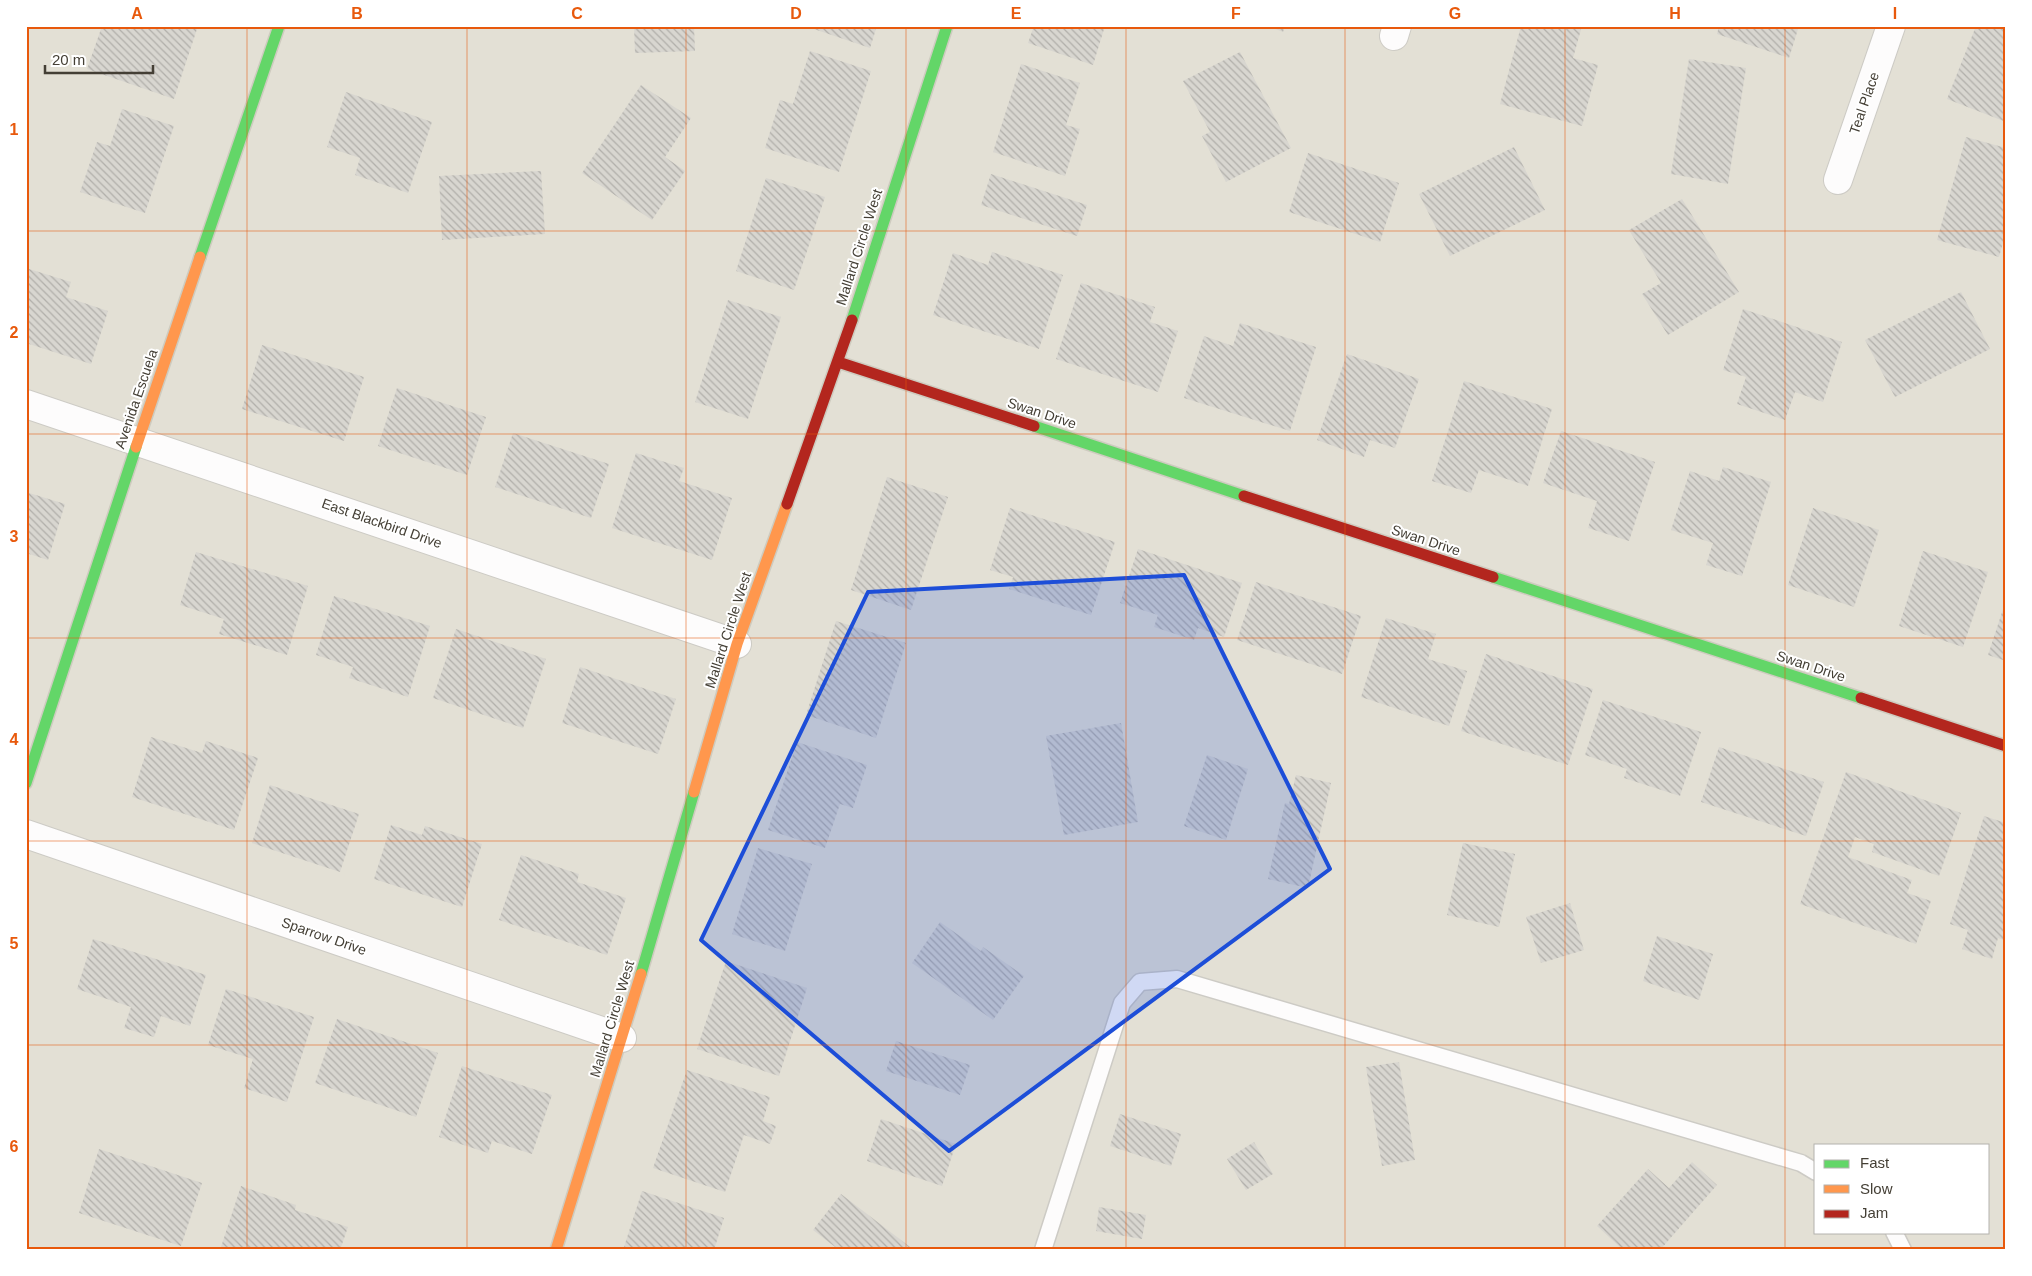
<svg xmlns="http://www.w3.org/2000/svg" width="2032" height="1276" font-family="Helvetica,sans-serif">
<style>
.residential{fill:#e3e0d5;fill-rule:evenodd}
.building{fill:url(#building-back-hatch)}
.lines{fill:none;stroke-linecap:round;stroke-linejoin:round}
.lane-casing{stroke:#cdcbc5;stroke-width:19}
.street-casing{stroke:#cdcbc5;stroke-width:30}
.fast-casing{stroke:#cecbbf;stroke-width:14}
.slow-casing{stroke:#cecbbf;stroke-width:14}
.jam-casing{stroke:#cecbbf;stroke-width:14}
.lane{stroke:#fdfcfc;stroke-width:16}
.street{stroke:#fdfcfc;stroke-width:28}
.fast{stroke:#63d668;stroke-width:11}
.slow{stroke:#ff974d;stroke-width:11}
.jam{stroke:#b3261e;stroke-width:11}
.marked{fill:#1d4ed8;fill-opacity:0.2;stroke:#1d4ed8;stroke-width:4;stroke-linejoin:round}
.grid{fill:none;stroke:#e8590c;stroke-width:1;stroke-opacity:0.55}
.labels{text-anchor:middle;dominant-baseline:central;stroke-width:4;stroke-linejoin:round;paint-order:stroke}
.street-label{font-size:14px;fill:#443f35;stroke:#fff}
.neatline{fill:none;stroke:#e8590c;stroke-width:2}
.grid-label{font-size:16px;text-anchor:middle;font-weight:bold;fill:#e8590c}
</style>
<defs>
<pattern id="building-back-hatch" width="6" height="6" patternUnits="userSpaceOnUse" patternTransform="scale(1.25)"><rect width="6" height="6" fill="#d8d6d0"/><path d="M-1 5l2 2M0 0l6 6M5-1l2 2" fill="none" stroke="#b1afaa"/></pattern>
</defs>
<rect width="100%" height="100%" fill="#efeee8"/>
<path class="residential" d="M 26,26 L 2006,26 L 2006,1250 L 26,1250 ZM 1816,1145 L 1988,1145 L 1988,1232 L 1816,1232 Z"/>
<g class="building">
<polygon points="102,26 120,26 131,30 132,26 198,26 174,99 87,69"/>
<polygon points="634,26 694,26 695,51 635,53"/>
<polygon points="805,26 877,26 870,48"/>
<polygon points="1034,26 1105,26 1093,65 1028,43"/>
<polygon points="1268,26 1285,26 1283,32"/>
<polygon points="1521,26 1582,26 1573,58 1598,65 1582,126 1500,104"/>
<polygon points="1719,26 1799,26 1789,58 1717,34"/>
<polygon points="1976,26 2006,26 2006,122 1947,99"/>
<polygon points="810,51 871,71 839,172 765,148 780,100 793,104"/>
<polygon points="1240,52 1291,148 1226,182 1202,136 1210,132 1183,81"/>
<polygon points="1689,59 1746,68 1728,184 1671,174"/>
<polygon points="1021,64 1080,83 1066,125 1080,129 1065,176 993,152"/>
<polygon points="641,85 691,118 665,157 685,171 652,220 582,173"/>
<polygon points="346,92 432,122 408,193 355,175 360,158 327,147"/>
<polygon points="122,109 174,126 145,213 80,192 97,142 110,146"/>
<polygon points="1966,137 2006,148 2006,232 1999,257 1937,240"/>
<polygon points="1514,147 1545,210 1450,256 1419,194"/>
<polygon points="1308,153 1399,183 1380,242 1289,212"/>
<polygon points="541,171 545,234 442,240 439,176"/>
<polygon points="991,174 1087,205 1077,236 981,205"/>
<polygon points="766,178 825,197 794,290 736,271"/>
<polygon points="1682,199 1739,292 1668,335 1642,294 1661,283 1629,230"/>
<polygon points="992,252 1063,275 1039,349 933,315 953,253 988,265"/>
<polygon points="26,268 71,282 66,297 108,311 91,364 26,343"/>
<polygon points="1081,283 1155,307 1150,322 1178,331 1158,392 1056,359"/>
<polygon points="1961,292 1990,349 1895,397 1865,340"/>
<polygon points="728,300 781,317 748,419 695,402"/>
<polygon points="1743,309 1842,342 1823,402 1795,392 1785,420 1737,404 1746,377 1723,370"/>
<polygon points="1240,323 1316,347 1290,431 1184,398 1204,336 1233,346"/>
<polygon points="262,345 364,377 344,441 242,409"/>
<polygon points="1347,354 1419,379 1395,448 1370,440 1364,457 1317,440"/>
<polygon points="1464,381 1552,409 1528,486 1479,470 1471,493 1432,481"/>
<polygon points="397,388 486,417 467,475 378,446"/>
<polygon points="1561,431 1655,462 1629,541 1588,528 1597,501 1543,483"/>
<polygon points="513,433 609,464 591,518 495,487"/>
<polygon points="636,453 684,468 679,481 732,498 712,560 612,528"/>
<polygon points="1723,467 1771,482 1742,576 1706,565 1713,543 1671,530 1690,471 1719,481"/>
<polygon points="887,477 948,497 911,610 851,590"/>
<polygon points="26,492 65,504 48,560 26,553"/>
<polygon points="1010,508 1115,542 1091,615 1009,589 1013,577 990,570"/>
<polygon points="1813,508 1879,530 1854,607 1788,585"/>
<polygon points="1138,549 1242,583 1224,637 1198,628 1194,640 1154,627 1158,615 1120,603"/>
<polygon points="1923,551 1988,572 1963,647 1899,626"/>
<polygon points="196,552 308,586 287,655 219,634 224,619 180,605"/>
<polygon points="1256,582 1361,616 1342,674 1237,640"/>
<polygon points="334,596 430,626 408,697 349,678 353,667 316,655"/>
<polygon points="2006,600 2006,661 1988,655"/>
<polygon points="1386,618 1436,634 1428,659 1467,671 1449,726 1361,697"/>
<polygon points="836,621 906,643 876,738 806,715"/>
<polygon points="456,629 546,659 523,728 433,698"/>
<polygon points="1486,654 1593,689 1568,765 1461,731"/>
<polygon points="580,667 676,699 658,754 562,723"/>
<polygon points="1603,700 1701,732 1680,796 1624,778 1627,769 1585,755"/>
<polygon points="1121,723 1138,822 1064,835 1046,736"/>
<polygon points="151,737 202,753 206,741 258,758 234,830 132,797"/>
<polygon points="797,742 867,765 853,808 840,804 825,848 768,830"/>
<polygon points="1719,747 1824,782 1806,836 1701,802"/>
<polygon points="1207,755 1248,769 1226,840 1184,826"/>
<polygon points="1846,772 1961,813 1939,876 1872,852 1874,844 1855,837 1848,857 1912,880 1907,893 1931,901 1916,944 1800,904"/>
<polygon points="1296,775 1331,783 1308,888 1268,879 1285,803 1289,804"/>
<polygon points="270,785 359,814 340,872 252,843"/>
<polygon points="1984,816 2006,823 2006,941 1998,938 1992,959 1962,949 1968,930 1950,924"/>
<polygon points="391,825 422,835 425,826 482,844 462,907 374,879"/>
<polygon points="1463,843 1515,854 1499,927 1447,915"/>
<polygon points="758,848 812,864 785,951 732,934"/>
<polygon points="521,855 579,874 577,882 626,898 607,955 499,920"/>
<polygon points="1570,903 1584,950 1541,963 1526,917"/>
<polygon points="940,922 981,951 983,947 1024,976 993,1020 912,963"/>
<polygon points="1657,936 1713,954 1699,1000 1643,981"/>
<polygon points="93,939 206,975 190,1026 161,1016 154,1037 124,1028 131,1007 77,989"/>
<polygon points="726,961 807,988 779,1076 697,1049"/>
<polygon points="226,989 314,1017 287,1102 244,1088 253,1059 208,1045"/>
<polygon points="337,1019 438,1053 416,1117 315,1083"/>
<polygon points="896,1041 970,1065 960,1095 886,1071"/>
<polygon points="1399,1062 1415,1160 1382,1166 1366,1067"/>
<polygon points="462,1066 552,1095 532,1154 492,1141 488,1153 439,1137"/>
<polygon points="687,1070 770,1097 763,1121 776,1126 770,1144 744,1135 725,1192 653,1168"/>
<polygon points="1120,1114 1181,1134 1171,1166 1110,1146"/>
<polygon points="881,1119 956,1144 942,1186 867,1161"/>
<polygon points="1254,1142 1273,1174 1246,1190 1227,1159"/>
<polygon points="99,1149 202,1183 181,1246 79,1213"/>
<polygon points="1692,1162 1717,1185 1660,1250 1623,1250 1597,1226 1648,1169 1669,1188"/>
<polygon points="241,1186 296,1205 295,1210 348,1227 340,1250 220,1250"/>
<polygon points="642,1191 724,1218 714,1250 623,1250"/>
<polygon points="841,1194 914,1250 839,1250 813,1230"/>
<polygon points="1099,1207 1146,1215 1142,1239 1096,1231"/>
</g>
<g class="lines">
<defs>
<g id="lane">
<polyline points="1894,1232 1903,1250"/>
<polyline points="1043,1250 1122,1003 1140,982 1177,979 1801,1163 1816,1172"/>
</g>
<g id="street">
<polyline points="1394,36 1397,26"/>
<polyline points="1838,180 1891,26"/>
<polyline points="26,404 737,644"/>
<polyline points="26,834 622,1038"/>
</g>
<g id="fast">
<polyline points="200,257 279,26"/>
<polyline points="852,320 947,26"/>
<polyline points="1034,426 1244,496"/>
<polyline points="1493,577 1861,698"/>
<polyline points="26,783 136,447"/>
<polyline points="641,974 694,792"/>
</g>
<g id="slow">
<polyline points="136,447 200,257"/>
<polyline points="694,792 737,644 787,504"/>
<polyline points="556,1250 641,974"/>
</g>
<g id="jam">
<polyline points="838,362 1034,426"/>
<polyline points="1244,496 1493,577"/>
<polyline points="787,504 852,320"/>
<polyline points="1861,698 2006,746"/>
</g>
</defs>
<use href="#lane" class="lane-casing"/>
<use href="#street" class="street-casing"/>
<use href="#fast" class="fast-casing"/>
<use href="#slow" class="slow-casing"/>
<use href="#jam" class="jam-casing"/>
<use href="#lane" class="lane"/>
<use href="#street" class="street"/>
<use href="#fast" class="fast"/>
<use href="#slow" class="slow"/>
<use href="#jam" class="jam"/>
</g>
<path class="marked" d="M 1184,575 L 1330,869 L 949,1151 L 701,940 L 868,592 Z"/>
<path class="grid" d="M 247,26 L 247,1250M 467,26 L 467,1250M 686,26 L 686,1250M 906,26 L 906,1250M 1126,26 L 1126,1250M 1345,26 L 1345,1250M 1565,26 L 1565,1250M 1785,26 L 1785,1250M 26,231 L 2006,231M 26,434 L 2006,434M 26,638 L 2006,638M 26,841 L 2006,841M 26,1045 L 2006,1045"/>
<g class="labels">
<g class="street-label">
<text transform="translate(1864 103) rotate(-71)">Teal Place</text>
<text transform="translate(859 247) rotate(-72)">Mallard Circle West</text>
<text transform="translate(136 399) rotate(-71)">Avenida Escuela</text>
<text transform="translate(1042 413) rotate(18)">Swan Drive</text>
<text transform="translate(382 523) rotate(19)">East Blackbird Drive</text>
<text transform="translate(1426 540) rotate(18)">Swan Drive</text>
<text transform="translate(728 630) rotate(-72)">Mallard Circle West</text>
<text transform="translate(1811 666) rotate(18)">Swan Drive</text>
<text transform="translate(324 936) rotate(19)">Sparrow Drive</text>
<text transform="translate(612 1019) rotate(-73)">Mallard Circle West</text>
</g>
</g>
<rect width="2032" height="1276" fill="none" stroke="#ffffff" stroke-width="55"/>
<rect x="1814" y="1144" width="175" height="90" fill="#ffffff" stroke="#b4b2ae"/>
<rect x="1824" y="1160" width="25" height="8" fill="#63d668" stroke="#b4b2ae"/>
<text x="1860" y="1168" font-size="15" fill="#443f35">Fast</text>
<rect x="1824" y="1185" width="25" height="8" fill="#ff974d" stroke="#b4b2ae"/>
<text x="1860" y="1194" font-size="15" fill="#443f35">Slow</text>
<rect x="1824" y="1210" width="25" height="8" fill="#b3261e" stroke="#b4b2ae"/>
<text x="1860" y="1218" font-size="15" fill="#443f35">Jam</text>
<path d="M45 65v8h108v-8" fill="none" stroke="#443f35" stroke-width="2.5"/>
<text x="52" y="65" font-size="15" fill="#443f35" stroke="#ffffff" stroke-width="4" paint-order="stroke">20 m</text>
<rect x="28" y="28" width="1976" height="1220" class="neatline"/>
<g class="grid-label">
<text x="137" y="19">A</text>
<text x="357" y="19">B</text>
<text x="577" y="19">C</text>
<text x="796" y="19">D</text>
<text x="1016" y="19">E</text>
<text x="1236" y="19">F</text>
<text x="1455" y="19">G</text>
<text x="1675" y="19">H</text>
<text x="1895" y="19">I</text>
<text x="14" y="135">1</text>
<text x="14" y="338">2</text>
<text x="14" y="542">3</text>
<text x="14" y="745">4</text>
<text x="14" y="949">5</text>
<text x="14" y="1152">6</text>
</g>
</svg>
